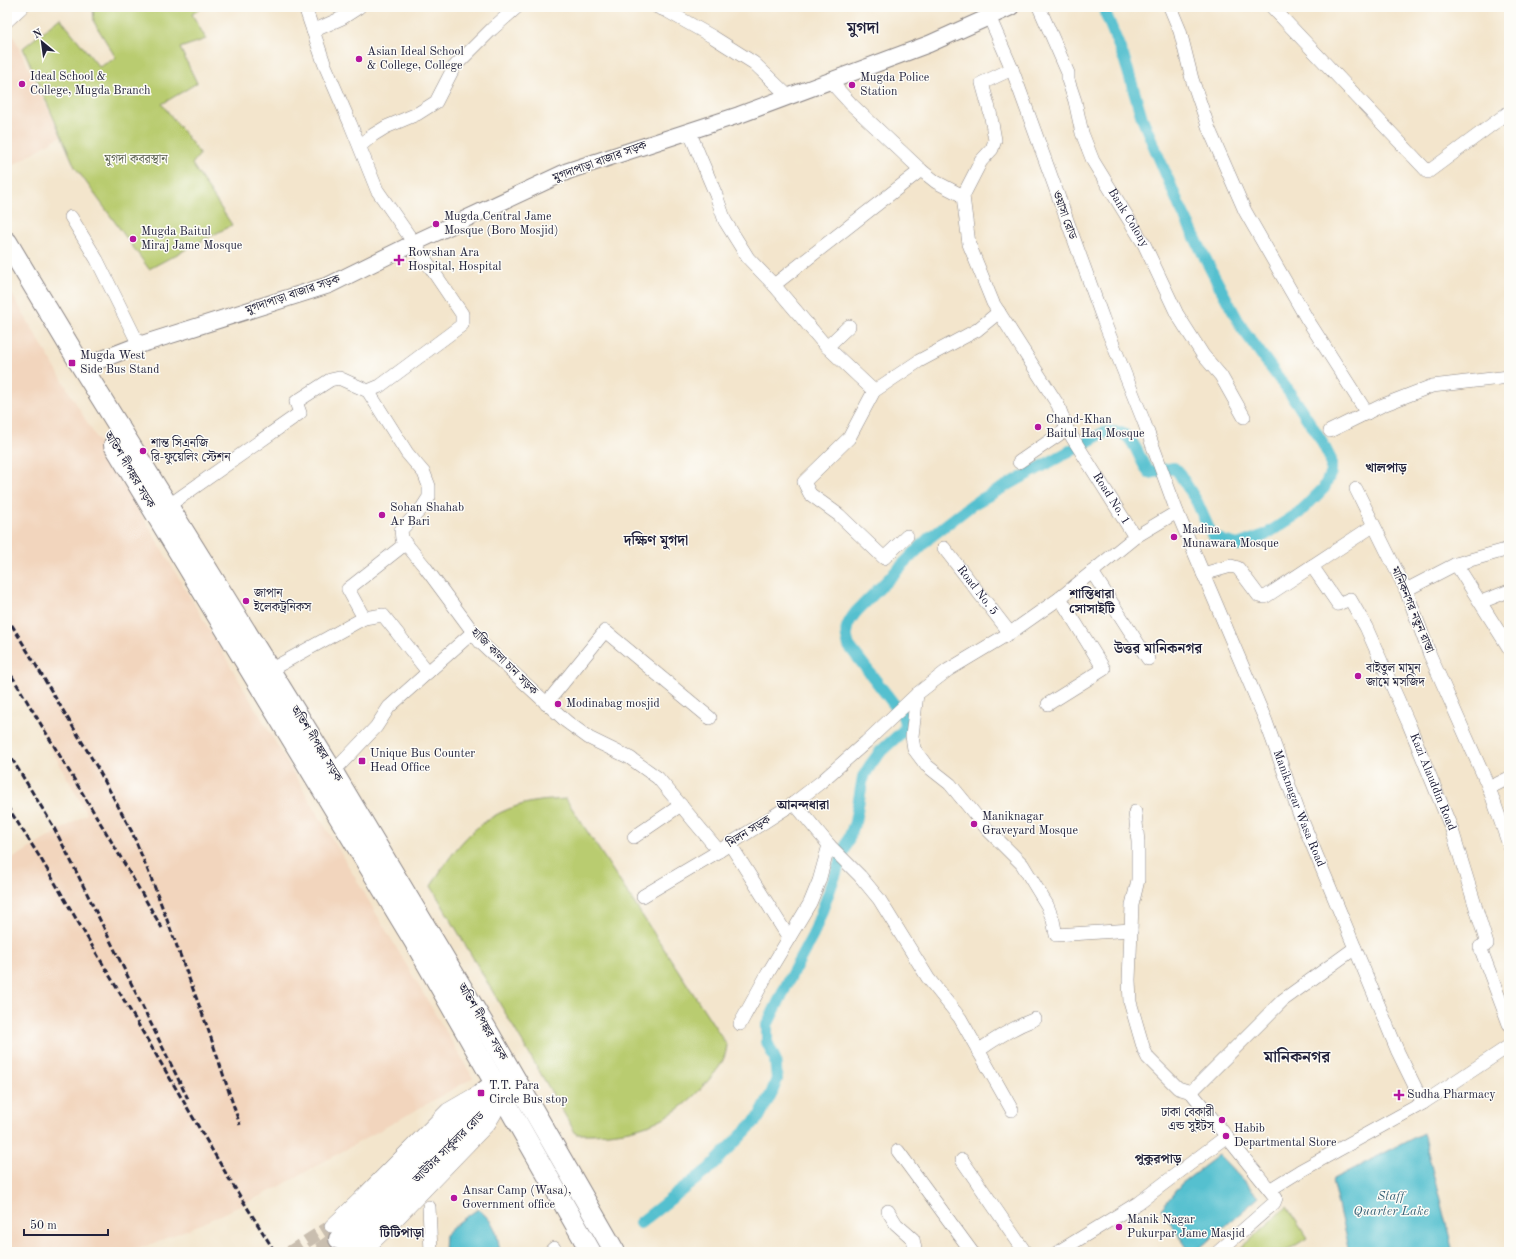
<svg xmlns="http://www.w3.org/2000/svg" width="1516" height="1259" font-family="'Old Standard TT','Noto Serif Bengali',serif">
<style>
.built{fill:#f2d5bd}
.green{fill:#b9cc70;stroke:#6e7756}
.water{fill:#55c0cf;stroke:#3c7185}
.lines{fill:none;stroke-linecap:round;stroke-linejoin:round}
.canal{stroke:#55c0cf;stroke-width:12}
.minor-tunnel{stroke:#c9beaf;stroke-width:13;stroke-dasharray:13 6;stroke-linecap:butt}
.primary-tunnel{stroke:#c9beaf;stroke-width:20;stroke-dasharray:20 10;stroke-linecap:butt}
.minor-casing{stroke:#8a8484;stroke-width:14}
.tertiary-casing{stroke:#8a8484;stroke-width:18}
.primary-casing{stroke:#8a8484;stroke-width:22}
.minor{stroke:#fff;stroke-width:13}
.tertiary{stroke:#fff;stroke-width:16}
.primary{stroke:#fff;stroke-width:20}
.rail{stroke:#22223b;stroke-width:3;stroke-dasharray:6 3;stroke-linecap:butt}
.poi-dot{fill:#b5179e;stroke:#fdfcf7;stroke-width:1.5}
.labels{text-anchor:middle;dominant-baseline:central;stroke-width:3;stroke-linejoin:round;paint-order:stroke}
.poi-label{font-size:12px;fill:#22223b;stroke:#fdfcf7;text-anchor:start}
.park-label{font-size:12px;fill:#575e4e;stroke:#fdfcf7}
.street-label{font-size:12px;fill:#22223b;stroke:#fdfcf7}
.neighbourhood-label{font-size:13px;font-weight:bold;fill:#22223b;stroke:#fdfcf7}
.water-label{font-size:13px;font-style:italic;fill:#366176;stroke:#fdfcf7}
.quarter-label{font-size:14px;font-weight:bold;fill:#22223b;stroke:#fdfcf7}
.district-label{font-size:16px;font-weight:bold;fill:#22223b;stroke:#fdfcf7}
</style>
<rect width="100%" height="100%" fill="#fdfcf7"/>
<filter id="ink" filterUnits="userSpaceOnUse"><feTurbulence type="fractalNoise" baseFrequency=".025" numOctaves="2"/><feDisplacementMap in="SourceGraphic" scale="8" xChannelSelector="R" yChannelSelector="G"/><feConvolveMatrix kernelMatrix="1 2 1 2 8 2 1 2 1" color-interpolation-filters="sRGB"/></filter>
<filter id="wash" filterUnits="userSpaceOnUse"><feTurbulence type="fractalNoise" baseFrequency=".012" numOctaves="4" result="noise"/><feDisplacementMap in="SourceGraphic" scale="16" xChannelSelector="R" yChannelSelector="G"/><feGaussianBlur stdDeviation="0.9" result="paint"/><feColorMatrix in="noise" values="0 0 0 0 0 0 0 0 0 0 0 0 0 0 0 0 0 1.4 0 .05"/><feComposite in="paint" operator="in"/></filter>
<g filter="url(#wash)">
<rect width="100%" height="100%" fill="#f3e5cc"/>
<g class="built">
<polygon points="10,29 61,136 7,169 7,32"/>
<polygon points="7,286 473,1078 277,1188 201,1224 131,1252 7,1252 7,862 87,814 7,668"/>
</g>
<g class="green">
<polygon points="93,7 204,7 192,14 206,39 180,48 197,83 162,104 200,154 192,164 232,225 149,269 75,167 23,48 60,18 99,67 116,58 94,22"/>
<path d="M 566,799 L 727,1045 C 725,1062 718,1069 707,1082 C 670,1125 632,1135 576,1134 L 431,886 C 457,844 481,812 533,802 C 544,800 555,800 566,799 Z"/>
<polygon points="1287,1207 1307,1238 1285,1252 1237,1252"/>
</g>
<g class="water">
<polygon points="1423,1133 1453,1252 1349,1252 1332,1180"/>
<polygon points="1219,1155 1259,1197 1195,1252 1190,1252 1161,1209 1181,1184"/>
<path d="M 478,1209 C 495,1223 497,1231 500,1252 L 444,1252 L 445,1235 L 459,1222 Z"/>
</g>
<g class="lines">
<path class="canal" d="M 640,1223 L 710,1168 L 759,1117 L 772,1092 L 777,1079 L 775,1059 L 767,1042 L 767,1025 L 793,972 L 813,935 L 855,822 L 863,777 L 871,764 L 880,752 L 904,730 L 905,723 L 903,716 L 849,646 C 844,630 846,625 856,612 L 929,538 L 973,504 L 1103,433 C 1135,426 1134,452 1149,473 L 1174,468 L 1179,473 L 1197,502 L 1208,527 L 1214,536 L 1223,541 L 1238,545 L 1265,535 L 1299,513 L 1324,488 L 1331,472 L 1331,460 L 1321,440 L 1297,403 L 1242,328 L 1213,274 L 1179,205 L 1142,118 L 1125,61 L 1103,7"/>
</g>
</g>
<g filter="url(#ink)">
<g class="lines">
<polyline class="minor-tunnel" points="290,1252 331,1226"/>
<polyline class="primary-tunnel" points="321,1252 339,1239"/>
<defs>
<g id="minor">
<polyline points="305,7 324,63 350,123 377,190 414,243"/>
<polyline points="657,7 667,11 713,37 754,63 788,96"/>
<path id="s1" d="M 985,7 L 1012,69 L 1103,319 L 1144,422 L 1177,512 L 1265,719 L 1299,813 L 1398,1052 L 1423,1103"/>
<path id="s2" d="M 1039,7 L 1068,73 L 1068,80 L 1075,101 L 1082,133 L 1093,161 L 1144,244 L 1177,314 L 1203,355 L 1221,376 L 1244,417"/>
<polyline points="1170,7 1180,31 1192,79 1209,129 1245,211 1307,319 1367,413"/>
<polyline points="1272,7 1428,172 1509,112"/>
<polyline points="7,21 22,7"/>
<polyline points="313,31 342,18 359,7"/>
<path id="s3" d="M 1012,69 L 982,83 L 990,112 L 995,140 L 992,149 L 981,161 L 963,196 L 969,244 L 993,303 L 1058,405 L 1067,429 L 1135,537"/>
<polyline points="830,81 851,104 921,170 936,182 963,196"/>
<polyline points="689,131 716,195 725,221 748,258 774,285"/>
<polyline points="360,146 373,135 386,127 417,114 436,102 454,67 492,29 517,7"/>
<polyline points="71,217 97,260 139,345"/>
<polyline points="827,347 849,326"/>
<polyline points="368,391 407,453 424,473 429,486 429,497 422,508 401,530 402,539 425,567 473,632 480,642 567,722 589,738 630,758 658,778 719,851"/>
<polyline points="368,391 380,386 462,325 462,314 414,243"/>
<polyline points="874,391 825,345 774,285 921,170"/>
<polyline points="1330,431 1383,405 1432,386 1509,377"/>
<polyline points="1019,462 1067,429"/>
<polyline points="1356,489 1406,590 1430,655 1489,788 1509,845"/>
<polyline points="168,506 300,413 296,402 330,380 339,378 368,391"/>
<polyline points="907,536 884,558 839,515 810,494 804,482 849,438 874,391 919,361 977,330 999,312"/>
<polyline points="405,544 348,589 364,618 383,615 428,672"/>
<path id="s4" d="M 944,548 L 1010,633"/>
<polyline points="1456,564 1509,648"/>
<path id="s5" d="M 1312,566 L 1338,604 L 1350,599 L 1366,627 L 1408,722 L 1452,830 L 1487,944 L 1480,947 L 1509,1024"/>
<polyline points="1092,572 1148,659"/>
<polyline points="1203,574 1231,566 1238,568 1259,596 1265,597 1373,526"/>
<polyline points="1406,590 1456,564 1509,549"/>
<polyline points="1481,602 1509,591"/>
<polyline points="270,670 364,618"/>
<polyline points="917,694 912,736 914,749 926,765 950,784 987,829 1022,864 1047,905 1053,920 1056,935 1131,930"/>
<polyline points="546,704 605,631 710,718"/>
<polyline points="1048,704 1104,669 1060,598"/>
<polyline points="333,772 376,727 389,707 473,632"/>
<polyline points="1489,788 1509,778"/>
<polyline points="794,803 829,845 860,876 879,899 928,978 960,1018 1012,1110"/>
<polyline points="1135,812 1138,842 1138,880 1132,905 1129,980 1130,1002 1144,1050 1148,1058 1178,1088 1191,1092"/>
<polyline points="634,837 681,805"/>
<polyline points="730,844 789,938"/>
<polyline points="643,896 719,851 794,803 821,782 866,742 917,694 948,670 1013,631 1060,598 1135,537 1177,512"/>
<polyline points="740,1024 768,973 810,903 819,881 829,845"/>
<path d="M 978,1051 C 996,1038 1014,1027 1035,1019"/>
<polyline points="1191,1092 1283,1000 1355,948"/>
<polyline points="1191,1092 1276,1198 1274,1203 1218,1252"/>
<polyline points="898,1151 972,1252"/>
<polyline points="962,1160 1025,1252"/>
<polyline points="1271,1189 1300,1171 1423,1103 1509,1046"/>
<polyline points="429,1207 431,1252"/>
<polyline points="888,1211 896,1224 913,1239 915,1249 912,1252"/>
<polyline points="331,1226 358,1200 447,1110 473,1095"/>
<polyline points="364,1252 388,1229 489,1124 495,1114 498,1107"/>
<polyline points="550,1252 554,1248"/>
<polyline points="1058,1252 1138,1203 1227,1136"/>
</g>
<polyline id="tertiary" points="82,367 139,345 329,285 414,243 568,171 739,115 929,44 1011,7"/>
<g id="primary">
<polyline points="7,242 82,367 333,772 486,1028 615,1252"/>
<polyline points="114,445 414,941 591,1252"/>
<path d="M 339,1239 L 364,1216 L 475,1099 C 488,1089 497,1079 515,1079 L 508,1092 L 503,1097 L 456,1139 L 384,1214 L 347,1250"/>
</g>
</defs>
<use href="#minor" class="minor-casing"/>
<use href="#tertiary" class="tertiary-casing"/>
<use href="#primary" class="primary-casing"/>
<use href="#minor" class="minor"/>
<use href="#tertiary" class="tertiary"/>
<use href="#primary" class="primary"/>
<g class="rail">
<polyline points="7,617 97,767 132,832 155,888 208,1029 240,1125"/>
<polyline points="7,668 107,834 162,928"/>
<polyline points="7,751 52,824 73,865 188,1099"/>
<polyline points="7,806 41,859 228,1177 275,1252"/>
</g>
</g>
</g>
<g class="poi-dot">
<circle cx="359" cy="59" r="4"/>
<circle cx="22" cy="84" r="4"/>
<circle cx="852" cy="85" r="4"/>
<circle cx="436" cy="224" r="4"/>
<circle cx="133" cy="239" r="4"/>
<path d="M397 254h4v4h4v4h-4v4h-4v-4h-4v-4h4z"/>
<rect x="68" y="359" width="8" height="8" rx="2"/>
<circle cx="1038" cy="427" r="4"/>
<circle cx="143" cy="451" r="4"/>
<circle cx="382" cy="515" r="4"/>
<circle cx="1174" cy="537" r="4"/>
<circle cx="246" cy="601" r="4"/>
<circle cx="1358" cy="676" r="4"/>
<circle cx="558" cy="704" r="4"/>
<rect x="358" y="757" width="8" height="8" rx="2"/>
<circle cx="974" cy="824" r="4"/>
<rect x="477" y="1089" width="8" height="8" rx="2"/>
<path d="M1397 1089h4v4h4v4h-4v4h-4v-4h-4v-4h4z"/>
<circle cx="1222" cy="1120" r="4"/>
<circle cx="1226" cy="1136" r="4"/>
<circle cx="454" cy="1198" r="4"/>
<circle cx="1119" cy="1227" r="4"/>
</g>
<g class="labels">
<g class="poi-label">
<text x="367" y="52">Asian Ideal School<tspan x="367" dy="14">&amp; College, College</tspan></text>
<text x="30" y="77">Ideal School &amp;<tspan x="30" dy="14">College, Mugda Branch</tspan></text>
<text x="860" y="78">Mugda Police<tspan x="860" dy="14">Station</tspan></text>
<text x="444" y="217">Mugda Central Jame<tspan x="444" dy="14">Mosque (Boro Mosjid)</tspan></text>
<text x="141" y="232">Mugda Baitul<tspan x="141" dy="14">Miraj Jame Mosque</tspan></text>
<text x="408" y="253">Rowshan Ara<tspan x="408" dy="14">Hospital, Hospital</tspan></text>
<text x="80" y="356">Mugda West<tspan x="80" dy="14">Side Bus Stand</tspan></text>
<text x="1046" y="420">Chand-Khan<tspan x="1046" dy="14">Baitul Haq Mosque</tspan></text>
<text x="151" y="444">শান্ত সিএনজি<tspan x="151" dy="14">রি-ফুয়েলিং স্টেশন</tspan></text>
<text x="390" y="508">Sohan Shahab<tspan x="390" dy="14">Ar Bari</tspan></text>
<text x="1182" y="530">Madina<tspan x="1182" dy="14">Munawara Mosque</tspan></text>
<text x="254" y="594">জাপান<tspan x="254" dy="14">ইলেকট্রনিকস</tspan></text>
<text x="1366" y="669">বাইতুল মামুন<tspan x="1366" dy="14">জামে মসজিদ</tspan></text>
<text x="566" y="704">Modinabag mosjid</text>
<text x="370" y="754">Unique Bus Counter<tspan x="370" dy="14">Head Office</tspan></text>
<text x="982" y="817">Maniknagar<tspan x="982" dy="14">Graveyard Mosque</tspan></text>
<text x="489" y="1086">T.T. Para<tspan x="489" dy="14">Circle Bus stop</tspan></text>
<text x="1407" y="1095">Sudha Pharmacy</text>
<text x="1214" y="1113" text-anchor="end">ঢাকা বেকারী<tspan x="1214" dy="14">এন্ড সুইটস্</tspan></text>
<text x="1234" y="1129">Habib<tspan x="1234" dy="14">Departmental Store</tspan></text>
<text x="462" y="1191">Ansar Camp (Wasa),<tspan x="462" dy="14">Government office</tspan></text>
<text x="1127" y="1220">Manik Nagar<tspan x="1127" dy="14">Pukurpar Jame Masjid</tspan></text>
</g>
<g class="park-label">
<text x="136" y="160">মুগদা কবরস্থান</text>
</g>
<g class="street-label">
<text transform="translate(600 162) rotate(-20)">মুগদাপাড়া বাজার সড়ক</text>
<text transform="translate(1064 215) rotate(70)">ওয়াসা রোড</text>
<text stroke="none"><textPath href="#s2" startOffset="231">Bank Colony</textPath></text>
<text transform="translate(293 295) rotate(-19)">মুগদাপাড়া বাজার সড়ক</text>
<text transform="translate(129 470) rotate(59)">অতিশ দীপঙ্কর সড়ক</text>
<text stroke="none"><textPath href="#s3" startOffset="498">Road No. 1</textPath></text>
<text stroke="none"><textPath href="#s4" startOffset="54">Road No. 5</textPath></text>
<text transform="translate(1412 610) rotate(67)">মানিকনগর নতুন রাস্তা</text>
<text transform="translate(504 662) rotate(45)">হাজি কালা চান সড়ক</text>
<text transform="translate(316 744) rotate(58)">অতিশ দীপঙ্কর সড়ক</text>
<text stroke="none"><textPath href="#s5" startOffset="260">Kazi Alauddin Road</textPath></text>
<text stroke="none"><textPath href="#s1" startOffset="861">Maniknagar Wasa Road</textPath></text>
<text transform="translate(749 832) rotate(-32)">মিলন সড়ক</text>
<text transform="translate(482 1022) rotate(60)">অতিশ দীপঙ্কর সড়ক</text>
<text transform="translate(449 1148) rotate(-45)">আউটার সার্কুলার রোড</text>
</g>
<g class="neighbourhood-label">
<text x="1386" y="468">খালপাড়</text>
<text x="1092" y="594">শান্তিধারা<tspan x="1092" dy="15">সোসাইটি</tspan></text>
<text x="803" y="805">আনন্দধারা</text>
<text x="1158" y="1159">পুকুরপাড়</text>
<text x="402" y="1233">টিটিপাড়া</text>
</g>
<g class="water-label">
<text x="1391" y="1196">Staff<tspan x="1391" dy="15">Quarter Lake</tspan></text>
</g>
<g class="quarter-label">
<text x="656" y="541">দক্ষিণ মুগদা</text>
<text x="1158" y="649">উত্তর মানিকনগর</text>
</g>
<g class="district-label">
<text x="863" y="29">মুগদা</text>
<text x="1297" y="1058">মানিকনগর</text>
</g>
</g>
<rect width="1516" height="1259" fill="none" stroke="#fdfcf7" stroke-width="24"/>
<g transform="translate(42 42) rotate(331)" stroke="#fdfcf7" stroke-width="3" paint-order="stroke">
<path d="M0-3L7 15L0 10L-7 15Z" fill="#22223b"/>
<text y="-6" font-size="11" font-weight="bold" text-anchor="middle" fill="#22223b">N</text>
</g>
<path d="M24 1229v6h84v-6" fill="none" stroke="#22223b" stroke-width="2"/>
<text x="30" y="1229" font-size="12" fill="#22223b" stroke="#fdfcf7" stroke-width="3" paint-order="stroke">50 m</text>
</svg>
